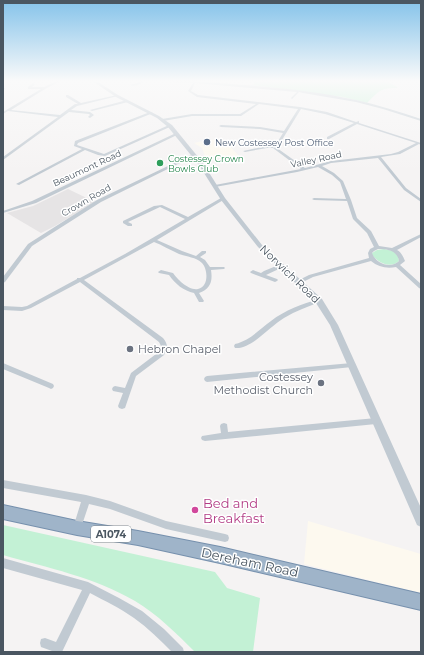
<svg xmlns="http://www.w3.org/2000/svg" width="424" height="655" font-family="Montserrat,sans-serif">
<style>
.commercial{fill:#fdf9ef}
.education{fill:#e6e4e5}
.green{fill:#c3f1d5}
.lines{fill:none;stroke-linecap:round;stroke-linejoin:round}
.trunk-casing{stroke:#7690ad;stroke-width:2}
.minor{fill:#c1cad2;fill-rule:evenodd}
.tertiary{fill:#c1cad2;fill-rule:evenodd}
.trunk{fill:#9fb4c9;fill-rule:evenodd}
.service-dot{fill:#5c6f8a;stroke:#fff;stroke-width:1.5}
.leisure-dot{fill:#2e9e5b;stroke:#fff;stroke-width:1.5}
.worship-dot{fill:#6b7280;stroke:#fff;stroke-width:1.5}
.hotel-dot{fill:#d1479c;stroke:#fff;stroke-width:1.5}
.labels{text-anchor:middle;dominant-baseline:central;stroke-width:3;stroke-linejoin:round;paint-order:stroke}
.far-service-label{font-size:9px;fill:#4e5e75;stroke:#fff;text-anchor:start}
.far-leisure-label{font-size:9px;fill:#27864d;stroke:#fff;text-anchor:start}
.far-street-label{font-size:9px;fill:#4a5661;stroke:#fff}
.shield{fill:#fff;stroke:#808990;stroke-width:1}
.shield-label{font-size:10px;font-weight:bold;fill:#4a5661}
.street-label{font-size:11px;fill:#4a5661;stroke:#fff}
.worship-label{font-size:11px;fill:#5b616d;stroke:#fff;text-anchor:start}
.near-hotel-label{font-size:13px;fill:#b23c85;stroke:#fff;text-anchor:start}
.near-street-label{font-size:13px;fill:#4a5661;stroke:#fff}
</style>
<rect width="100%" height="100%" fill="#f5f3f3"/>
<g class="commercial">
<polygon points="223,139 240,157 206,159 202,148 194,143 207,140"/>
<polygon points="308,521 421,554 421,593 304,564"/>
</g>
<polygon class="education" points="68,189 95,202 55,226 41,233 7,213 33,206"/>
<g class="green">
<path d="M 249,80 L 385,80 L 397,87 L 397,88 C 380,87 378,92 367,103 L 343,97 L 253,85 L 255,82 L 247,81 Z"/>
<path d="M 384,249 L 393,251 L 398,256 L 399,261 C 390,269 379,263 372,255 L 372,253 L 377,250 Z"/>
<path d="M 3,525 L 215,572 L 227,588 L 260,598 L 253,652 L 195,652 C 177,634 157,614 135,601 C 94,577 48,568 3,555 Z"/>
</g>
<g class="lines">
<defs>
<polygon id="trunk" points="3,505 77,521 138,531 220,547 421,594 421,610 220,563 138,545 77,535 3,519"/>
</defs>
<use href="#trunk" class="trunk-casing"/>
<g class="minor">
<polygon points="59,80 62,80 45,89 11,110 60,115 75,104 78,104 66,97 66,95 68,95 81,103 117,95 118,96 77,106 71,110 90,112 94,115 90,118 88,117 90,115 89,114 69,112 3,160 3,157 58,117 8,111 3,114 3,112 41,89 28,89 28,87 33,83 35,84 32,87 44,87"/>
<path d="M 144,80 L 147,80 C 142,83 136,87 130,85 L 137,83 Z"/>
<path d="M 156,80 C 181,80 207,82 232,84 C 274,87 316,91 356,100 C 378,105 400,112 421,119 L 421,121 L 383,109 L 356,102 L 303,93 L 299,92 L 292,99 L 291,98 L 297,92 L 195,83 L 191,91 L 198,95 L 300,107 L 327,112 L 356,122 L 359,121 L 359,123 L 421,143 L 421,145 L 419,144 L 400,154 L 381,157 L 406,188 L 421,199 L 421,202 L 404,190 L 378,158 L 331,163 L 322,166 L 334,173 L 343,181 L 351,200 L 357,218 L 371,231 L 379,246 L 392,248 L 421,234 L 421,237 L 397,250 C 401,252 403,256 405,261 L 400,265 L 421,284 L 421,289 L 419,288 L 396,267 C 387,269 378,267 371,261 L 313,277 L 301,283 L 297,283 L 296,282 L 297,281 L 309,275 L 369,258 L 368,253 L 370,249 L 374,247 L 367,233 L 353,219 L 347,201 L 314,200 L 312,199 L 314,198 L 346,199 L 340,182 L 332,175 L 318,167 L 297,172 L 215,187 L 213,186 L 215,185 L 301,169 L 273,148 L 267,148 L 245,152 L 243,151 L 267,146 L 275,146 L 283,133 L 260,129 L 221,127 L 219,126 L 221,125 L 260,127 L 284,131 L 298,109 L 259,104 L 241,116 L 192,116 L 163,121 L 161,120 L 162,119 L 192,114 L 240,114 L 256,104 L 197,97 L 188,91 L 193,83 L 157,81 ZM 301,109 L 325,114 L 354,123 L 327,137 L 327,139 L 329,139 L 357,124 L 416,143 L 398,152 L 391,154 L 331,161 L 305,168 L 277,148 ZM 378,249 C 387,249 397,250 399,261 C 391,269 376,264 372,253 L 374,251 Z"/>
<polygon points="3,88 5,88 5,89 3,90"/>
<polygon points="127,100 128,102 92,111 90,110"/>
<polygon points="150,112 153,113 78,143 77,145 104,154 169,125 172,126 105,156 98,155 85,150 19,185 16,184 82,149 74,146 75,141"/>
<polygon points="176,133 179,134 36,203 3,213 3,211 32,201"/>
<polygon points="193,154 196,155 101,202 32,246 5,282 3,283 3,277 28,244 97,200"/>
<path d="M 221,198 L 225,199 L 157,240 L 182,251 L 196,256 L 202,251 L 206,251 L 206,253 L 200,257 L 205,260 L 210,267 L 224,267 L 225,268 L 224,269 L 211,270 C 213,282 210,289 199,293 L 204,301 L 203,302 L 199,302 L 194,293 C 184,291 175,284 169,275 L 159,273 L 158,272 L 161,270 L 173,273 C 177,279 189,291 198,289 C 209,287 208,269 202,263 C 196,257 187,257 179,254 C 170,250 162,245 154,242 L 84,280 L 163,338 C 168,344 168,348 164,355 L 136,376 L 125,408 L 122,409 L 119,408 L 118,406 L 123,393 L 113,391 L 112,389 L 113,387 L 115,386 L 125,388 L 131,373 L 160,351 L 161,346 L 159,342 L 80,282 L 31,308 L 22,311 L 3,310 L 3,306 L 22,307 L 27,306 L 77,279 L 77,278 L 80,278 L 125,254 L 185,219 L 160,207 L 128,222 L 132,224 L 132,226 L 128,226 L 123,223 L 123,221 L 154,206 L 162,205 L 188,217 Z"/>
<polygon points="281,264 284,266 283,267 266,275 277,279 278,280 277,281 275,282 251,273 250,272 253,270 261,273 264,271"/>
<path d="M 319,299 L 321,300 L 322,301 L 321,302 C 308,306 296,311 284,318 C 270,326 251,350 235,348 L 234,346 L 235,344 C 251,340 258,330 271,321 C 285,310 302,304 319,299 Z"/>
<polygon points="3,363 53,384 54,386 53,388 51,389 49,388 3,369"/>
<polygon points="352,363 354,363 355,365 354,367 352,367 207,382 205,381 204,379 205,377 207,376"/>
<polygon points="376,418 379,419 380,421 379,423 376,424 205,441 202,440 201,438 202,436 221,433 220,426 221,424 224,423 227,424 228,432"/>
<polygon points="3,480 86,495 110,501 166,521 225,534 228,535 229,538 228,541 225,542 166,529 110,509 89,504 80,531 77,532 74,531 73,528 81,502 3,488"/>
<path d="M 3,558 L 88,582 L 119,598 L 142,611 L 164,629 L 183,648 L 184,652 L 172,652 C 160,640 148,628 134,618 C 120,608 105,601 90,593 L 62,652 L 52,652 L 52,651 L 41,647 L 40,643 L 41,639 L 45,638 L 56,642 L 82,590 L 3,568 Z"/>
</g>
<polygon class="tertiary" points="91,80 95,80 118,95 159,116 172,125 203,163 225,198 262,245 322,299 338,325 421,508 421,527 417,525 330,325 316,303 258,247 221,200 199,165 168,127 157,118 116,97"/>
<use href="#trunk" class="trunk"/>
</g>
<linearGradient id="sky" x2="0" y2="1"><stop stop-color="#85c3ea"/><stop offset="0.47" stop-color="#fafafa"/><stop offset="1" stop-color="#fafafa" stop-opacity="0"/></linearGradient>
<rect width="424" height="172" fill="url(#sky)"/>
<circle class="service-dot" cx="207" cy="142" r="4"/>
<circle class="leisure-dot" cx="160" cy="163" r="4"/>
<g class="worship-dot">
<circle cx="130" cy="349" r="4"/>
<circle cx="321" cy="383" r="4"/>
</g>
<circle class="hotel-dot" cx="195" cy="510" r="4"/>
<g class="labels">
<g class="far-service-label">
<text x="215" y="142">New Costessey Post Office</text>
</g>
<g class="far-leisure-label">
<text x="168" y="158">Costessey Crown<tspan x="168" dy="10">Bowls Club</tspan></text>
</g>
<g class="far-street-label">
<text transform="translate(316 159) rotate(-12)">Valley Road</text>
<text transform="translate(87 168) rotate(-25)">Beaumont Road</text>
<text transform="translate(86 200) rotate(-30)">Crown Road</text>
</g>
<rect class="shield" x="91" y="526" width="40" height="16" rx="3"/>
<g class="shield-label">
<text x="111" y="534">A1074</text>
</g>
<g class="street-label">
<text transform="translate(290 274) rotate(44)">Norwich Road</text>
</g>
<g class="worship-label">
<text x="138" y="349">Hebron Chapel</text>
<text x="313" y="377" text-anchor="end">Costessey<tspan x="313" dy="13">Methodist Church</tspan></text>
</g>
<g class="near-hotel-label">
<text x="203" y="503">Bed and<tspan x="203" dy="15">Breakfast</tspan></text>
</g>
<g class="near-street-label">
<text transform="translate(250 562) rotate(12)">Dereham Road</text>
</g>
</g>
<rect width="424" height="655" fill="none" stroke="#4a5661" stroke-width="8"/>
</svg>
